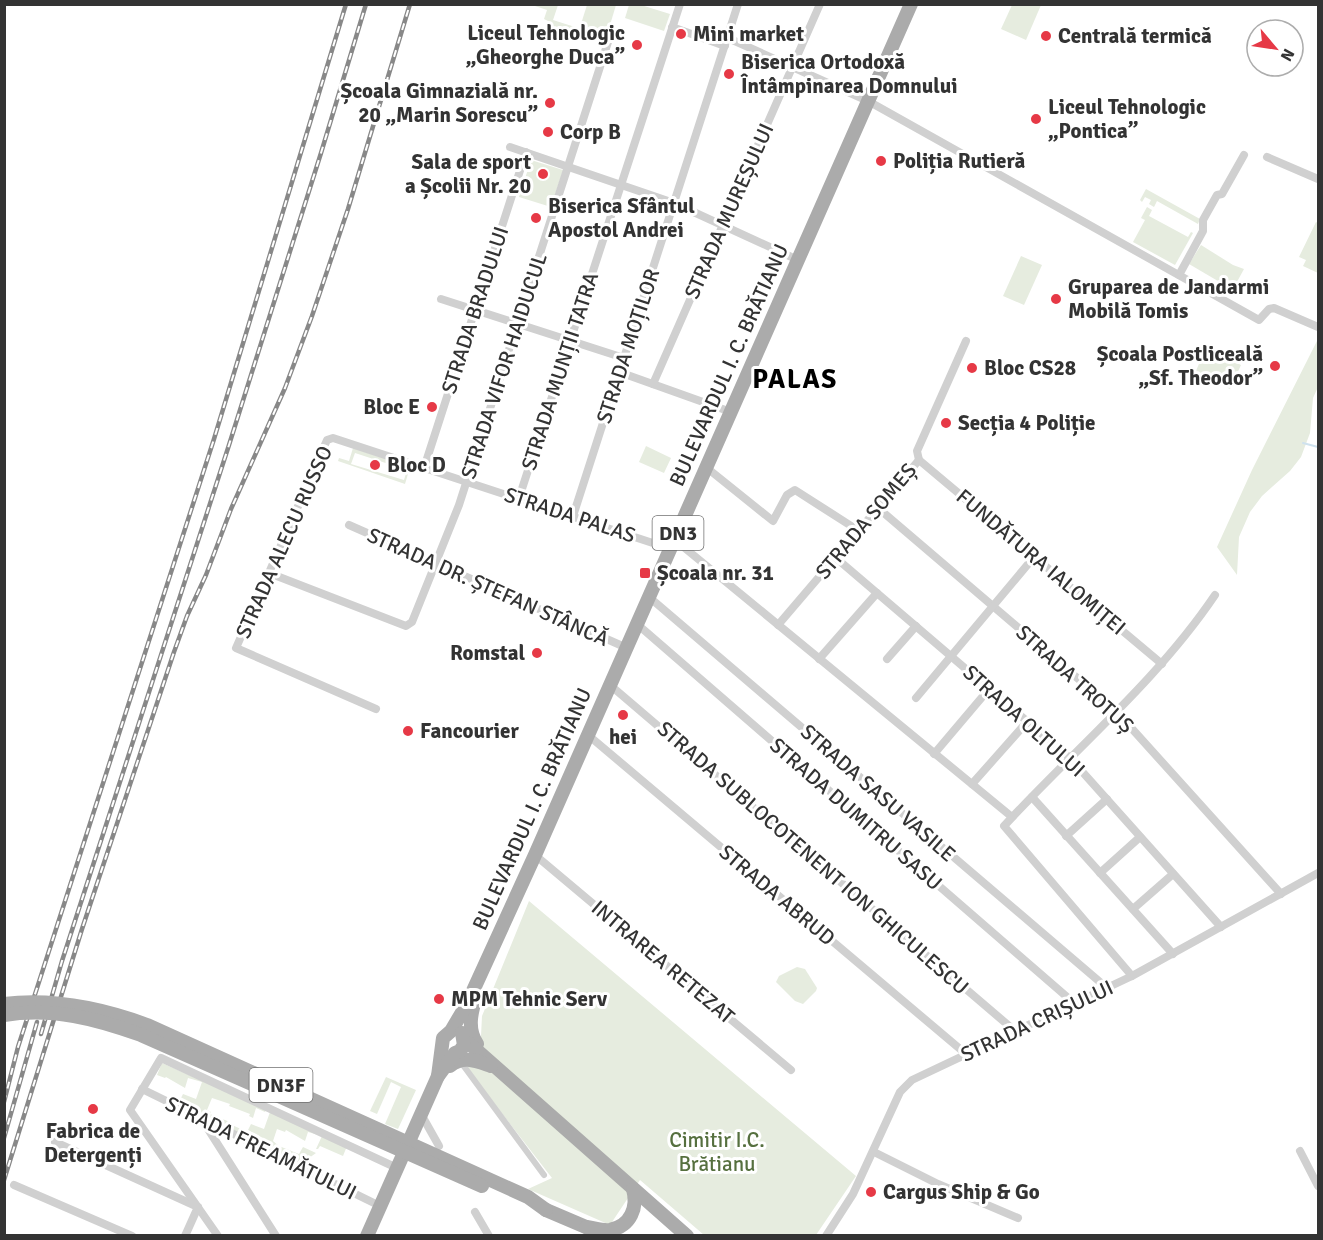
<svg xmlns="http://www.w3.org/2000/svg" width="1323" height="1240" font-family="Signika,sans-serif">
<style>
.green{fill:#e6ecdf;fill-rule:evenodd}
.lines{fill:none;stroke-linecap:round;stroke-linejoin:round}
.stream{stroke:#cfe2ee;stroke-width:2}
.pedestrian{stroke:#d0d0d0;stroke-width:6}
.minor{stroke:#d0d0d0;stroke-width:8}
.primary{stroke:#ababab;stroke-width:14}
.rail-casing{stroke:#888;stroke-width:4.5}
.rail{stroke:#fff;stroke-width:2;stroke-dasharray:7;stroke-linecap:butt}
.primary-bridge{stroke:#ababab;stroke-width:14}
.poi-dot{fill:#e63946;stroke:#fff;stroke-width:2}
.labels{text-anchor:middle;dominant-baseline:central;stroke-width:6;stroke-linejoin:round;paint-order:stroke}
.shield{fill:#fff;stroke:#707070;stroke-width:1.5}
.shield-label{font-size:20px;font-weight:bold;fill:#333}
.poi-label{font-size:21px;font-weight:bold;fill:#333;stroke:#fff;text-anchor:start}
.street-label{font-size:21px;fill:#333;stroke:#fff}
.park-label{font-size:21px;fill:#56703f;stroke:#fff}
.district-label{font-size:27px;font-weight:bold;letter-spacing:1.5px;fill:#000;stroke:#fff}
</style>
<rect width="100%" height="100%" fill="#fff"/>
<g class="green">
<polygon points="536,4 558,5 553,20 575,27 571,39 568,38 569,34 551,28 547,38 544,37 550,22 544,19 547,10 535,6"/>
<polygon points="587,5 616,5 607,35 580,27"/>
<polygon points="629,5 641,5 670,14 664,31 625,18"/>
<polygon points="1012,5 1041,5 1026,40 1001,29"/>
<polygon points="531,160 563,170 551,207 519,197"/>
<polygon points="1146,189 1200,219 1198,224 1157,201 1154,207 1149,204 1151,200 1145,197 1142,202 1140,200"/>
<polygon points="1147,207 1152,210 1149,216 1188,237 1191,232 1193,233 1175,265 1133,242 1145,220 1141,218"/>
<polygon points="1316,222 1318,223 1318,273 1303,266 1306,260 1299,257"/>
<polygon points="1201,245 1233,265 1244,269 1232,291 1222,286 1223,284 1189,264"/>
<polygon points="1021,256 1042,265 1024,305 1003,296"/>
<polygon points="1318,339 1318,387 1313,398 1310,433 1301,457 1290,471 1262,496 1250,512 1239,537 1237,575 1217,547 1252,470"/>
<polygon points="1206,348 1241,365 1230,389 1195,373"/>
<polygon points="646,446 671,458 664,473 639,462"/>
<path d="M 353,448 L 410,467 L 405,484 L 338,461 L 339,458 L 349,461 ZM 355,453 L 407,470 L 404,480 L 351,464 Z"/>
<polygon points="529,901 856,1176 816,1235 704,1235 640,1180 610,1225 528,1189 552,1178 462,1062 469,1061 481,1036 482,1016"/>
<polygon points="797,967 805,969 817,988 816,991 803,1004 795,1001 776,982 779,976"/>
<polygon points="162,1063 347,1146 343,1156 320,1146 318,1149 316,1149 322,1136 308,1132 305,1141 286,1130 285,1132 277,1129 273,1141 279,1146 299,1154 303,1147 316,1153 302,1163 261,1144 263,1138 248,1130 251,1124 264,1129 270,1112 266,1110 265,1112 256,1108 253,1118 249,1116 250,1114 229,1106 230,1104 212,1098 207,1110 211,1112 210,1114 230,1122 230,1124 243,1130 241,1134 179,1102 183,1094 196,1099 202,1082 188,1078 185,1088 166,1077 165,1078 157,1075"/>
<polygon points="386,1077 416,1090 398,1129 385,1124 401,1087 391,1082 377,1114 370,1111"/>
</g>
<g class="lines">
<polyline class="stream" points="1303,443 1318,447"/>
<polyline class="pedestrian" points="460,1061 544,1175"/>
<g class="minor">
<polyline points="672,27 725,46"/>
<polyline points="728,38 868,101 1259,320 1269,309 1274,308 1318,327"/>
<polyline points="510,147 674,203 798,260"/>
<polyline points="1267,157 1318,179"/>
<polyline points="1179,275 1203,231 1203,220 1217,195 1222,194 1244,155"/>
<polyline points="441,299 624,358"/>
<polyline points="619,372 731,412"/>
<polyline points="653,384 820,4"/>
<polyline points="919,460 1162,664"/>
<polyline points="919,460 917,451 966,341"/>
<polyline points="424,468 526,152"/>
<polyline points="707,468 773,521 787,495 795,490 859,531"/>
<polyline points="519,498 680,4"/>
<polyline points="878,508 1116,711 1281,894"/>
<polyline points="573,516 738,4"/>
<polyline points="349,525 627,648"/>
<polyline points="675,540 1012,817"/>
<polyline points="836,558 1070,758 1221,927"/>
<polyline points="269,573 406,626 412,622 459,505 609,39"/>
<polyline points="649,597 1107,988"/>
<polyline points="637,624 1074,1003"/>
<polyline points="778,625 919,460"/>
<polyline points="819,659 877,593"/>
<polyline points="887,659 916,626"/>
<polyline points="610,685 1015,1031"/>
<polyline points="916,698 1034,557"/>
<polyline points="376,709 236,648 327,440 333,438 671,549"/>
<polyline points="588,735 966,1054"/>
<polyline points="934,754 989,689"/>
<polyline points="972,784 1027,722"/>
<polyline points="1032,797 1173,954"/>
<polyline points="1066,836 1107,799"/>
<polyline points="535,855 791,1070"/>
<polyline points="1100,873 1140,837"/>
<polyline points="1133,909 1173,874"/>
<path d="M 1132,976 L 1004,826 C 1074,750 1157,681 1215,595"/>
<polyline points="142,1089 380,1206"/>
<polyline points="421,1114 439,1146"/>
<polyline points="201,1118 276,1236"/>
<polyline points="55,1142 198,1207 185,1236"/>
<polyline points="1300,1151 1318,1186"/>
<polyline points="874,1152 938,1184 1018,1218"/>
<polyline points="14,1185 132,1236"/>
<polyline points="475,1212 489,1236"/>
<polyline points="218,1236 130,1110 161,1058 397,1168"/>
<polyline points="826,1236 853,1194 900,1092 912,1080 1132,976 1318,873"/>
</g>
<g class="primary">
<path d="M 476,997 C 471,1013 467,1029 477,1044"/>
<polyline points="464,1039 687,1236"/>
<path d="M 450,1066 C 463,1055 476,1061 491,1066"/>
<polyline points="438,1076 443,1038 451,1031 467,1004 535,855 911,4"/>
<polyline points="546,1210 593,1230"/>
<path d="M 586,1227 C 594,1228 603,1231 610,1230 C 631,1226 638,1207 633,1189"/>
<polyline points="367,1236 438,1076 455,1053 460,1051 464,1045 462,1033"/>
</g>
<defs>
<g id="rail">
<polyline points="41,1034 62,961 229,445 321,153 366,4"/>
<polyline points="4,1102 18,1047 214,439 346,4"/>
<polyline points="4,1138 37,1022"/>
<polyline points="4,1180 82,929 174,652 187,616 206,575 231,509 285,388 312,316 348,209 410,4"/>
</g>
</defs>
<use href="#rail" class="rail-casing"/>
<use href="#rail" class="rail"/>
<g class="primary-bridge">
<path d="M 4,1004 C 54,998 101,1008 147,1025 L 528,1197 L 546,1210"/>
<path d="M 4,1015 C 52,1007 97,1019 141,1035 L 482,1186"/>
</g>
</g>
<g class="poi-dot">
<circle cx="681" cy="34" r="6"/>
<circle cx="1046" cy="36" r="6"/>
<circle cx="637" cy="45" r="6"/>
<circle cx="729" cy="74" r="6"/>
<circle cx="550" cy="103" r="6"/>
<circle cx="1036" cy="119" r="6"/>
<circle cx="548" cy="132" r="6"/>
<circle cx="881" cy="161" r="6"/>
<circle cx="543" cy="174" r="6"/>
<circle cx="536" cy="218" r="6"/>
<circle cx="1056" cy="299" r="6"/>
<circle cx="1275" cy="366" r="6"/>
<circle cx="972" cy="368" r="6"/>
<circle cx="432" cy="407" r="6"/>
<circle cx="946" cy="423" r="6"/>
<circle cx="375" cy="465" r="6"/>
<rect x="639" y="567" width="12" height="12" rx="3"/>
<circle cx="537" cy="653" r="6"/>
<circle cx="623" cy="715" r="6"/>
<circle cx="408" cy="731" r="6"/>
<circle cx="439" cy="999" r="6"/>
<circle cx="93" cy="1109" r="6"/>
<circle cx="871" cy="1192" r="6"/>
</g>
<g class="labels">
<g class="shield">
<rect x="652.5" y="516" width="51" height="34" rx="4.5"/>
<rect x="249.5" y="1068" width="63" height="34" rx="4.5"/>
</g>
<g class="shield-label">
<text x="678" y="533">DN3</text>
<text x="281" y="1085">DN3F</text>
</g>
<g class="poi-label">
<text x="625" y="33" text-anchor="end">Liceul Tehnologic<tspan x="625" dy="24">„Gheorghe Duca”</tspan></text>
<text x="693" y="34">Mini market</text>
<text x="1058" y="36">Centrală termică</text>
<text x="741" y="62">Biserica Ortodoxă<tspan x="741" dy="24">Întâmpinarea Domnului</tspan></text>
<text x="538" y="91" text-anchor="end">Școala Gimnazială nr.<tspan x="538" dy="24">20 „Marin Sorescu”</tspan></text>
<text x="1048" y="107">Liceul Tehnologic<tspan x="1048" dy="24">„Pontica”</tspan></text>
<text x="560" y="132">Corp B</text>
<text x="893" y="161">Poliția Rutieră</text>
<text x="531" y="162" text-anchor="end">Sala de sport<tspan x="531" dy="24">a Școlii Nr. 20</tspan></text>
<text x="548" y="206">Biserica Sfântul<tspan x="548" dy="24">Apostol Andrei</tspan></text>
<text x="1068" y="287">Gruparea de Jandarmi<tspan x="1068" dy="24">Mobilă Tomis</tspan></text>
<text x="1263" y="354" text-anchor="end">Școala Postliceală<tspan x="1263" dy="24">„Sf. Theodor”</tspan></text>
<text x="984" y="368">Bloc CS28</text>
<text x="420" y="407" text-anchor="end">Bloc E</text>
<text x="958" y="423">Secția 4 Poliție</text>
<text x="387" y="465">Bloc D</text>
<text x="657" y="573">Școala nr. 31</text>
<text x="525" y="653" text-anchor="end">Romstal</text>
<text x="420" y="731">Fancourier</text>
<text x="623" y="737" text-anchor="middle">hei</text>
<text x="451" y="999">MPM Tehnic Serv</text>
<text x="93" y="1131" text-anchor="middle">Fabrica de<tspan x="93" dy="24">Detergenți</tspan></text>
<text x="883" y="1192">Cargus Ship &amp; Go</text>
</g>
<g class="street-label">
<text transform="translate(729 211) rotate(-66)">STRADA MUREȘULUI</text>
<text transform="translate(475 310) rotate(-72)">STRADA BRADULUI</text>
<text transform="translate(628 346) rotate(-72)">STRADA MOȚILOR</text>
<text transform="translate(729 365) rotate(-66)">BULEVARDUL I. C. BRĂTIANU</text>
<text transform="translate(504 366) rotate(-72)">STRADA VIFOR HAIDUCUL</text>
<text transform="translate(560 371) rotate(-72)">STRADA MUNȚII TATRA</text>
<text transform="translate(570 515) rotate(18)">STRADA PALAS</text>
<text transform="translate(866 521) rotate(-50)">STRADA SOMEȘ</text>
<text transform="translate(284 542) rotate(-66)">STRADA ALECU RUSSO</text>
<text transform="translate(1041 562) rotate(40)">FUNDĂTURA IALOMIȚEI</text>
<text transform="translate(488 587) rotate(24)">STRADA DR. ȘTEFAN STÂNCĂ</text>
<text transform="translate(1075 679) rotate(42)">STRADA TROTUȘ</text>
<text transform="translate(1024 721) rotate(42)">STRADA OLTULUI</text>
<text transform="translate(878 793) rotate(41)">STRADA SASU VASILE</text>
<text transform="translate(532 809) rotate(-66)">BULEVARDUL I. C. BRĂTIANU</text>
<text transform="translate(856 814) rotate(41)">STRADA DUMITRU SASU</text>
<text transform="translate(813 858) rotate(41)">STRADA SUBLOCOTENENT ION GHICULESCU</text>
<text transform="translate(777 895) rotate(40)">STRADA ABRUD</text>
<text transform="translate(663 962) rotate(40)">INTRAREA RETEZAT</text>
<text transform="translate(1037 1021) rotate(-25)">STRADA CRIȘULUI</text>
<text transform="translate(261 1148) rotate(26)">STRADA FREAMĂTULUI</text>
</g>
<g class="park-label">
<text x="717" y="1140">Cimitir I.C.<tspan x="717" dy="24">Brătianu</tspan></text>
</g>
<g class="district-label">
<text x="795" y="379">PALAS</text>
</g>
</g>
<rect width="1323" height="1240" fill="none" stroke="#333333" stroke-width="12"/>
<g transform="translate(1275 48) rotate(119)"><circle r="28" fill="#ffffff" stroke="#adadad" stroke-width="1.5"/>
<path d="M0-4.5L10 22L0 15L-10 22Z" fill="#e63946"/>
<text y="-9" font-size="16" font-weight="bold" text-anchor="middle" fill="#333333">N</text>
</g>
</svg>
